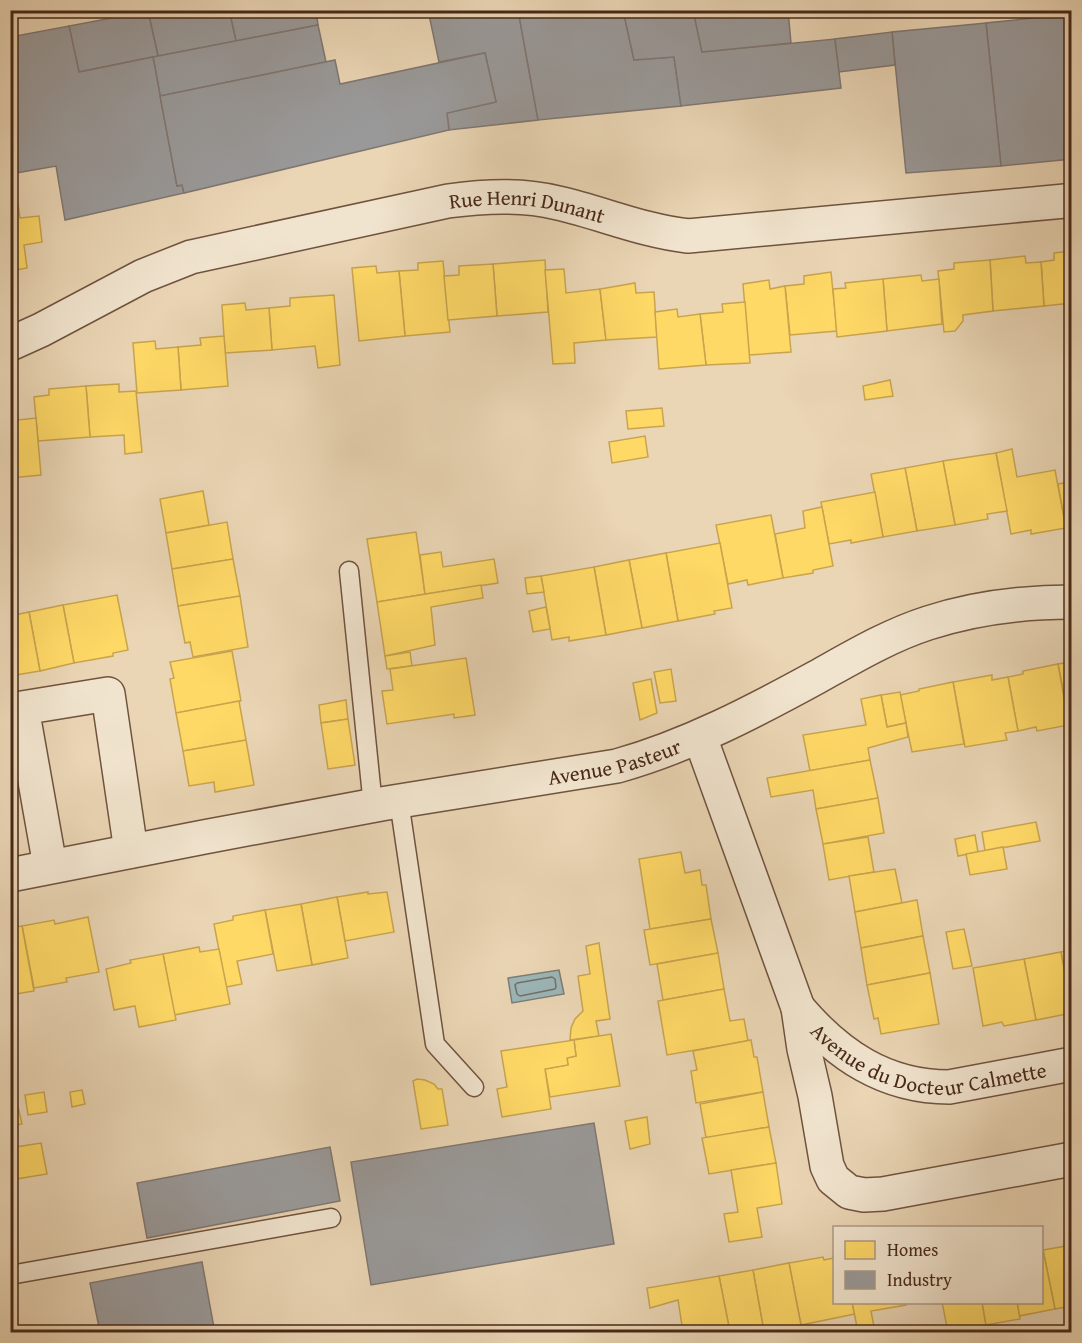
<svg xmlns="http://www.w3.org/2000/svg" width="1082" height="1343" font-family="'Gentium Book Plus',serif">
<style>
.water{fill:#9cb6b8;stroke:#7a7d78;stroke-width:1.5}
.homes{fill:#ffd966;stroke:#c8a44f;stroke-width:1.5}
.industry{fill:#999;stroke:#807772;stroke-width:1.5}
.lines{fill:none;stroke-linecap:round;stroke-linejoin:round}
.shore{stroke:#726f68;stroke-width:1.5}
.lane-casing{stroke:#70533f;stroke-width:21}
.street-casing{stroke:#70533f;stroke-width:36}
.lane{stroke:#f1e4ce;stroke-width:18}
.street{stroke:#f1e4ce;stroke-width:33}
.labels{text-anchor:middle;dominant-baseline:central;stroke-width:6;stroke-linejoin:round;paint-order:stroke}
.street-label{font-size:21px;fill:#472818;stroke:#f1e4ce}
</style>
<rect width="100%" height="100%" fill="#ead5b4"/>
<filter id="stains"><feTurbulence type="fractalNoise" baseFrequency=".00333" numOctaves="4"/><feColorMatrix values="0 0 0 0 .2 0 0 0 0 .09 0 0 0 0 .02 0 0 0 .5 -.17"/></filter>
<radialGradient id="worn" r=".72"><stop offset=".6" stop-color="#630" stop-opacity="0"/><stop offset="1" stop-color="#630" stop-opacity=".3"/></radialGradient>
<polygon class="water" points="559,970 564,994 512,1003 508,978"/>
<g class="homes">
<polygon points="18,204 20,218 39,216 42,242 24,245 27,268 10,271 10,205"/>
<polygon points="1072,251 1072,303 1044,306 1041,262 1054,260 1054,253"/>
<polygon points="1025,256 1026,263 1041,262 1044,306 993,311 990,260"/>
<polygon points="545,260 548,312 497,316 493,264"/>
<polygon points="990,260 993,311 963,315 963,321 955,331 944,332 938,271 954,269 954,263"/>
<polygon points="443,261 450,332 405,336 399,271 418,270 418,263"/>
<polygon points="493,264 497,316 448,320 444,276 459,275 459,266"/>
<polygon points="376,266 377,273 399,271 405,336 359,341 352,268"/>
<polygon points="564,269 566,293 600,289 606,340 574,343 575,363 553,364 545,270"/>
<polygon points="831,272 837,331 790,335 785,286 804,284 804,276"/>
<polygon points="921,275 922,281 939,279 942,324 887,331 883,279"/>
<polygon points="883,279 887,331 837,337 833,289 846,288 845,283"/>
<polygon points="769,280 770,289 785,286 791,352 749,355 743,284"/>
<polygon points="635,283 636,293 654,292 657,337 606,340 600,289"/>
<polygon points="334,295 340,365 318,368 315,346 272,350 269,308 290,306 290,298"/>
<polygon points="745,302 750,363 706,365 700,314 723,312 722,304"/>
<polygon points="245,303 246,310 269,308 272,350 225,353 222,305"/>
<polygon points="677,309 678,317 700,314 706,365 659,369 655,312"/>
<polygon points="224,336 228,386 181,390 178,347 201,345 200,338"/>
<polygon points="155,341 156,349 178,347 181,390 137,393 133,343"/>
<polygon points="890,380 893,396 865,400 863,386"/>
<polygon points="119,384 119,392 136,391 142,452 125,454 124,435 90,437 86,386"/>
<polygon points="86,386 90,437 38,441 34,397 49,395 49,389"/>
<polygon points="662,408 664,426 628,429 626,411"/>
<polygon points="10,409 17,409 18,420 36,418 41,475 10,478"/>
<polygon points="645,436 648,457 612,463 609,442"/>
<polygon points="1012,449 1017,477 1055,470 1066,528 1031,534 1031,530 1011,534 996,453"/>
<polygon points="996,453 1007,511 987,514 988,519 955,525 943,461"/>
<polygon points="943,461 955,525 917,531 905,468"/>
<polygon points="905,468 917,531 883,537 871,474"/>
<polygon points="1072,482 1072,527 1066,528 1058,484"/>
<polygon points="203,491 209,525 166,533 160,499"/>
<polygon points="875,492 883,537 851,543 851,540 829,544 821,502"/>
<polygon points="822,507 833,566 813,570 813,573 783,578 775,534 805,528 803,511"/>
<polygon points="771,515 783,578 748,585 747,580 728,584 716,525"/>
<polygon points="227,522 233,559 172,569 166,533"/>
<polygon points="416,532 425,594 377,602 367,539"/>
<polygon points="720,543 732,608 714,611 715,614 678,621 666,553"/>
<polygon points="441,552 443,567 494,559 498,583 425,594 420,555"/>
<polygon points="666,553 678,621 642,628 629,560"/>
<polygon points="233,559 240,596 178,606 172,569"/>
<polygon points="629,560 642,628 606,635 594,567"/>
<polygon points="594,567 606,635 569,641 569,637 552,640 541,576"/>
<polygon points="541,576 544,592 527,594 525,578"/>
<polygon points="481,585 483,598 431,607 435,645 385,656 377,602"/>
<polygon points="117,595 128,650 113,653 113,656 74,663 63,605"/>
<polygon points="240,596 248,647 193,657 190,642 185,643 178,606"/>
<polygon points="63,605 74,663 40,671 29,612"/>
<polygon points="546,607 550,629 533,632 529,611"/>
<polygon points="29,612 40,671 10,676 10,616"/>
<polygon points="232,651 241,701 176,713 170,679 174,678 170,662"/>
<polygon points="410,652 412,666 387,669 385,656"/>
<polygon points="466,658 475,715 454,718 454,714 387,724 382,691 393,690 390,669"/>
<polygon points="1072,662 1072,722 1069,723 1058,664"/>
<polygon points="1058,664 1069,725 1037,731 1036,727 1018,731 1008,677 1023,674 1023,671"/>
<polygon points="671,669 676,701 660,703 654,672"/>
<polygon points="992,675 992,680 1008,677 1018,731 1005,733 1007,740 965,747 953,682"/>
<polygon points="651,679 657,713 640,720 633,683"/>
<polygon points="953,682 964,744 912,752 900,695 919,691 919,689"/>
<polygon points="900,692 906,723 887,727 881,695"/>
<polygon points="881,695 887,727 906,723 908,737 868,748 870,760 810,771 803,735 866,725 861,699"/>
<polygon points="346,700 348,719 321,723 319,705"/>
<polygon points="239,701 246,740 183,751 176,713"/>
<polygon points="348,719 355,765 328,769 321,723"/>
<polygon points="246,740 254,785 215,792 214,782 189,786 183,751"/>
<polygon points="870,760 878,798 816,809 813,790 771,797 767,778"/>
<polygon points="878,798 884,833 823,844 816,809"/>
<polygon points="1036,822 1040,841 985,851 982,832"/>
<polygon points="975,835 978,852 958,856 955,839"/>
<polygon points="868,837 874,872 829,880 823,844"/>
<polygon points="1003,847 1007,869 970,875 966,854"/>
<polygon points="681,852 685,873 700,870 702,885 706,885 711,919 650,929 639,859"/>
<polygon points="895,869 902,903 855,912 849,876"/>
<polygon points="368,892 368,894 387,892 394,932 345,941 337,897"/>
<polygon points="337,897 348,958 312,965 301,904"/>
<polygon points="917,900 923,936 861,948 855,912"/>
<polygon points="301,904 312,965 277,971 265,910"/>
<polygon points="265,910 273,954 237,961 242,984 226,987 214,924 233,920 233,916"/>
<polygon points="88,917 99,972 66,978 67,982 34,988 22,926 54,920 55,924"/>
<polygon points="711,919 718,953 650,965 644,930"/>
<polygon points="22,926 34,991 10,995 10,928"/>
<polygon points="964,929 972,966 953,969 946,932"/>
<polygon points="923,936 930,973 867,985 861,948"/>
<polygon points="599,943 610,1019 596,1021 599,1036 570,1040 571,1028 575,1019 583,1011 578,976 590,974 586,946"/>
<polygon points="199,947 200,952 219,949 230,1004 174,1015 163,954"/>
<polygon points="1072,950 1072,1009 1061,952"/>
<polygon points="1061,952 1072,1013 1036,1020 1024,959"/>
<polygon points="718,953 724,989 663,1000 657,964"/>
<polygon points="163,954 176,1020 139,1027 135,1006 114,1010 106,969 131,963 130,960"/>
<polygon points="1024,959 1036,1020 1004,1026 1002,1022 983,1026 973,968"/>
<polygon points="930,973 939,1024 881,1034 878,1018 874,1019 867,985"/>
<polygon points="724,989 730,1021 744,1019 748,1041 667,1055 658,1001"/>
<polygon points="611,1034 620,1086 550,1097 545,1069 568,1065 567,1058 576,1056 574,1040"/>
<polygon points="574,1040 576,1056 567,1058 568,1065 545,1069 551,1109 502,1117 497,1089 507,1087 501,1051"/>
<polygon points="751,1040 754,1057 757,1057 763,1092 696,1103 691,1071 697,1070 693,1051"/>
<polygon points="417,1079 425,1080 434,1084 438,1089 442,1089 448,1125 421,1129 413,1081"/>
<polygon points="82,1090 85,1104 72,1107 70,1092"/>
<polygon points="44,1092 47,1112 28,1115 25,1095"/>
<polygon points="763,1092 769,1127 706,1138 700,1104"/>
<polygon points="18,1107 22,1124 10,1126 10,1108"/>
<polygon points="647,1117 650,1144 630,1149 625,1121"/>
<polygon points="769,1127 776,1163 709,1174 702,1138"/>
<polygon points="41,1143 47,1174 10,1180 10,1148"/>
<polygon points="776,1163 782,1204 757,1208 762,1237 729,1242 724,1214 738,1212 731,1170"/>
<polygon points="1072,1245 1072,1306 1055,1309 1043,1250"/>
<polygon points="1043,1250 1055,1309 1019,1316 1017,1302 1042,1302 1042,1251"/>
<polygon points="823,1257 824,1260 834,1258 834,1302 852,1302 855,1314 801,1325 789,1263"/>
<polygon points="789,1263 801,1325 764,1332 753,1270"/>
<polygon points="753,1270 764,1332 730,1332 719,1276"/>
<polygon points="719,1276 730,1332 683,1332 678,1300 650,1308 647,1288"/>
<polygon points="852,1302 906,1302 906,1305 871,1311 875,1332 858,1332"/>
<polygon points="942,1302 982,1302 986,1325 948,1332"/>
<polygon points="982,1302 1017,1302 1020,1319 986,1325"/>
</g>
<g class="industry">
<polygon points="110,10 147,10 148,11 111,18"/>
<polygon points="229,10 316,10 318,25 236,41"/>
<polygon points="229,10 236,41 158,56 148,11"/>
<polygon points="428,10 518,10 538,120 449,130 447,113 496,102 485,53 439,62"/>
<polygon points="518,10 623,10 634,60 674,57 681,106 538,120"/>
<polygon points="623,10 693,10 702,52 835,39 841,88 681,106 674,57 634,60"/>
<polygon points="693,10 788,10 791,43 702,52"/>
<polygon points="148,11 158,56 79,72 69,26"/>
<polygon points="1072,14 1072,159 1001,166 986,23"/>
<polygon points="986,23 1001,166 906,173 892,32"/>
<polygon points="318,25 326,62 160,96 153,57"/>
<polygon points="69,26 79,72 153,57 177,186 182,185 184,193 65,220 56,166 10,174 10,37"/>
<polygon points="892,32 895,65 839,72 835,39"/>
<polygon points="485,53 496,102 447,113 449,130 184,193 182,185 177,186 160,96 335,60 340,84"/>
<polygon points="594,1123 614,1244 371,1285 351,1162"/>
<polygon points="330,1147 340,1201 147,1238 137,1183"/>
<polygon points="202,1262 214,1328 192,1332 100,1332 90,1283"/>
</g>
<g class="lines">
<polygon class="shore" points="552,977 555,979 556,987 555,989 520,996 517,994 515,985 517,983"/>
<defs>
<g id="lane">
<polyline points="349,571 373,806"/>
<polyline points="399,801 435,1044 474,1087"/>
<polyline points="10,1275 331,1218"/>
</g>
<g id="street">
<path id="s1" d="M 10,344 L 41,330 L 143,276 L 191,257 L 448,201 C 485,196 522,194 558,203 C 602,213 643,231 688,236 L 1065,201"/>
<polyline points="700,737 798,1008 804,1049 815,1096 827,1166 833,1179 849,1192 864,1195 883,1194 1072,1159"/>
<polyline points="50,866 22,708 108,694 131,851"/>
<path id="s2" d="M 10,875 L 204,837 L 381,804 L 617,766 C 688,746 753,712 817,677 C 853,657 888,636 928,623 C 974,608 1023,602 1072,602"/>
<path id="s3" d="M 798,1008 C 838,1055 885,1087 949,1087 L 1072,1064"/>
</g>
</defs>
<use href="#lane" class="lane-casing"/>
<use href="#street" class="street-casing"/>
<use href="#lane" class="lane"/>
<use href="#street" class="street"/>
</g>
<g class="labels">
<g class="street-label">
<text stroke="none"><textPath href="#s1" startOffset="544">Rue Henri Dunant</textPath></text>
<text stroke="none"><textPath href="#s2" startOffset="615">Avenue Pasteur</textPath></text>
<text stroke="none"><textPath href="#s3" startOffset="150">Avenue du Docteur Calmette</textPath></text>
</g>
</g>
<rect width="1082" height="1343" fill="none" stroke="#ead5b4" stroke-width="36"/>
<rect x="12" y="12" width="1058" height="1319" fill="none" stroke="#472818" stroke-width="3"/>
<rect x="18" y="18" width="1046" height="1307" fill="none" stroke="#472818" stroke-width="1.5"/>
<rect x="833" y="1226" width="210" height="78" fill="#f1e4ce" stroke="#ad9985" stroke-width="1.5"/>
<rect x="845" y="1241" width="30" height="18" fill="#ffd966" stroke="#ad9985" stroke-width="1.5"/>
<text x="887" y="1256" font-size="18" fill="#472818">Homes</text>
<rect x="845" y="1271" width="30" height="18" fill="#999999" stroke="#ad9985" stroke-width="1.5"/>
<text x="887" y="1286" font-size="18" fill="#472818">Industry</text>
<rect width="100%" height="100%" filter="url(#stains)"/>
<rect width="100%" height="100%" fill="url(#worn)"/>
</svg>
